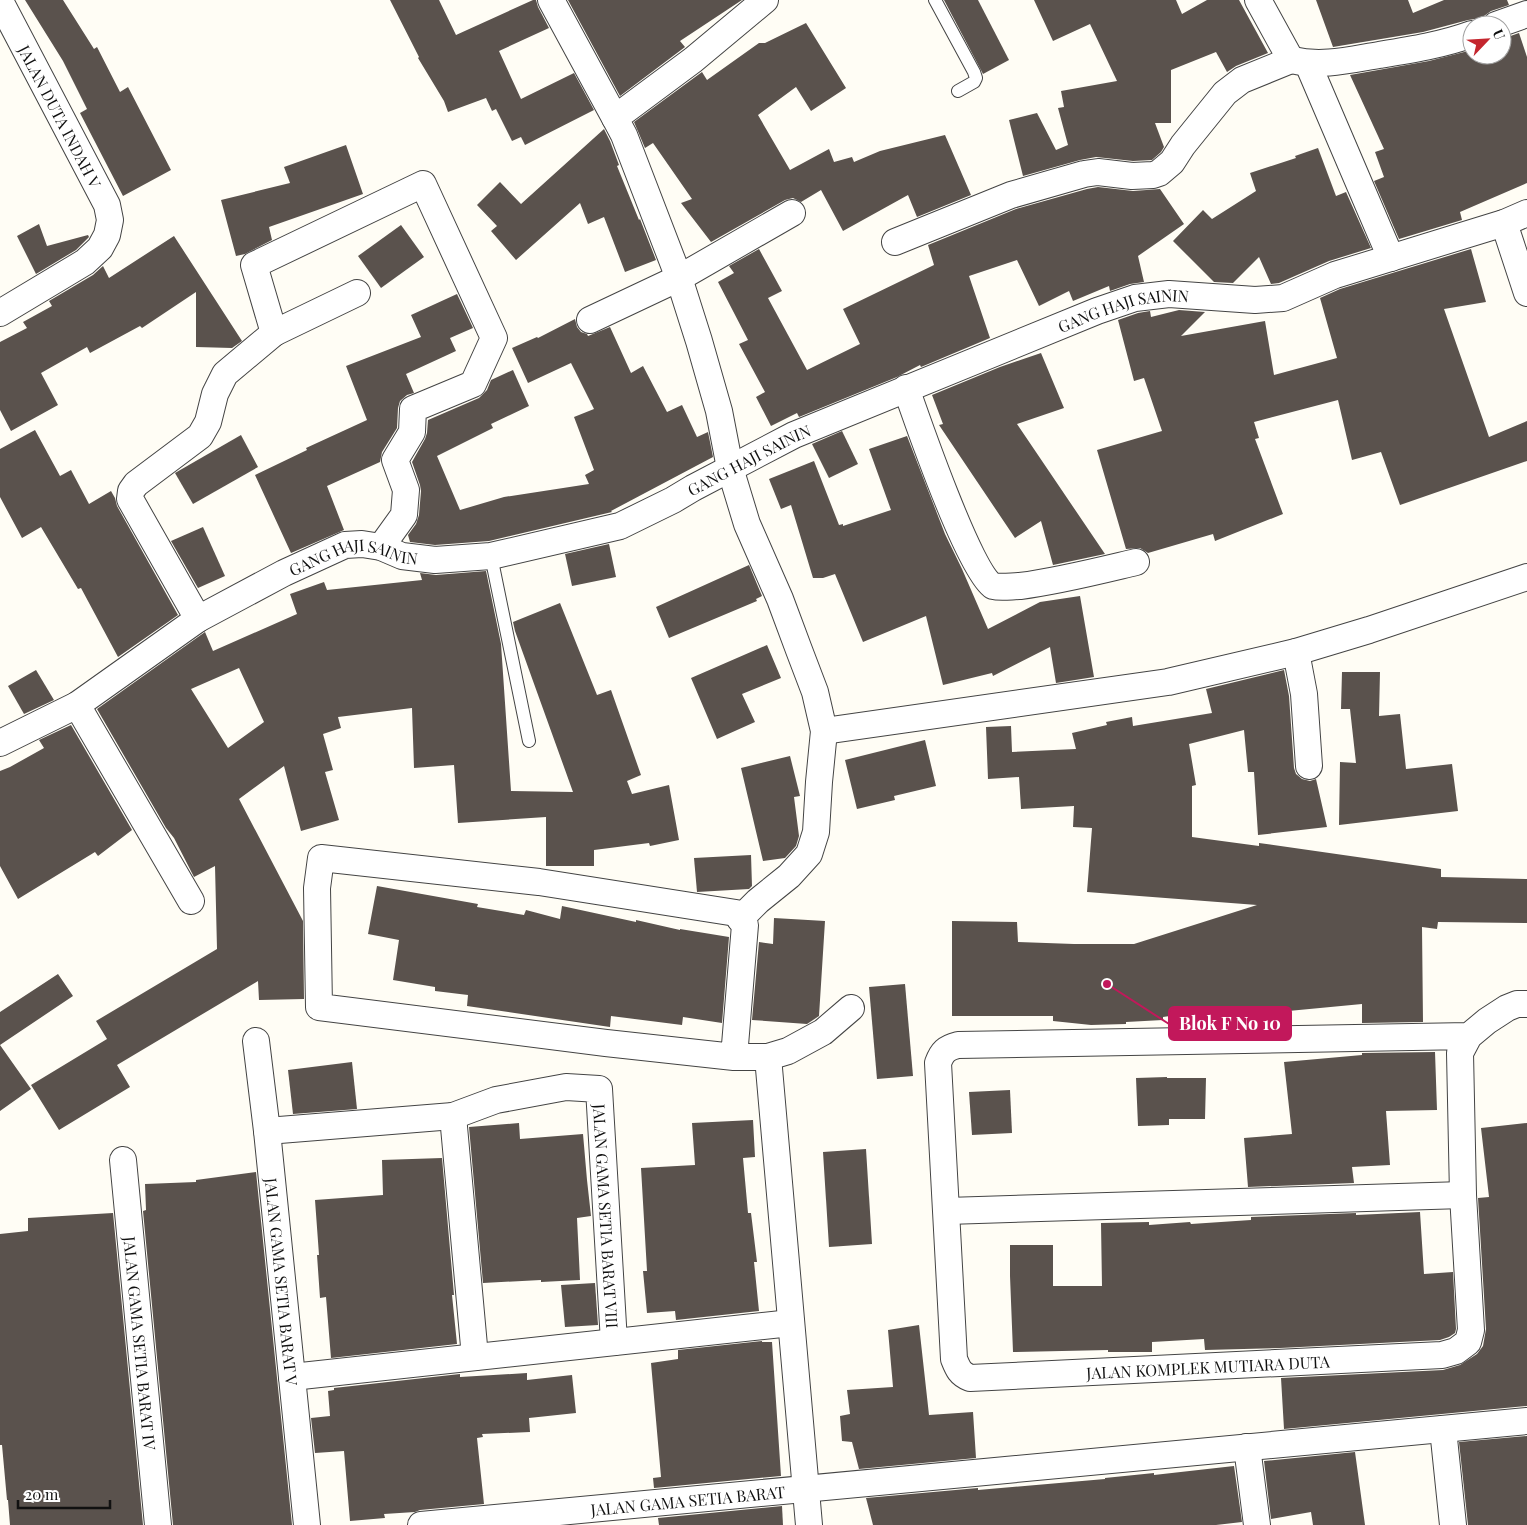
<svg xmlns="http://www.w3.org/2000/svg" width="1527" height="1525" font-family="'Playfair Display',serif">
<style>
.building{fill:#5a524d;fill-rule:evenodd}
.lines{fill:none;stroke-linecap:round;stroke-linejoin:round}
.service-casing{stroke:#444;stroke-width:14}
.minor-casing{stroke:#444;stroke-width:28}
.service{stroke:#fff;stroke-width:12}
.minor{stroke:#fff;stroke-width:26}
.labels{text-anchor:middle;dominant-baseline:central;stroke-width:5;stroke-linejoin:round;paint-order:stroke}
.street-label{font-size:16px;fill:#111;stroke:#fff}
.leader{fill:none;stroke:#c2185b;stroke-width:2}
.callout-dot{fill:#c2185b;stroke:#fff;stroke-width:2}
.callout{fill:#c2185b;stroke:#c2185b;stroke-width:2}
.callout-label{font-size:18px;text-anchor:middle;font-weight:bold;fill:#fff}
</style>
<rect width="100%" height="100%" fill="#fffdf5"/>
<g class="building">
<polygon points="25,0 63,0 94,49 97,47 120,92 128,87 171,170 123,196 80,113 87,109 63,61"/>
<polygon points="390,0 439,0 456,35 533,0 536,0 538,7 549,28 499,51 521,99 574,73 594,110 525,145 521,137 512,141 496,109 492,111 486,98 448,112 444,101 418,58 419,57"/>
<polygon points="568,0 742,0 680,41 685,47 620,96"/>
<polygon points="944,0 978,0 1009,60 983,74"/>
<polygon points="1034,0 1176,0 1182,14 1207,0 1239,0 1268,53 1236,66 1227,72 1216,52 1171,70 1171,123 1155,123 1164,147 1161,152 1152,160 1133,161 1096,157 1080,160 1023,176 1009,120 1037,113 1056,150 1068,145 1058,108 1064,107 1061,91 1117,81 1090,24 1053,41"/>
<polygon points="1316,0 1408,0 1413,13 1444,0 1507,0 1509,5 1491,11 1484,16 1481,22 1475,19 1468,20 1423,32 1333,47"/>
<polygon points="806,23 846,88 811,111 796,87 758,115 790,170 829,149 834,162 852,157 854,162 880,151 945,135 971,195 917,217 908,195 843,231 821,190 801,202 793,198 785,200 711,242 681,203 692,199 653,143 645,148 634,122 702,72 707,80 759,43 765,43"/>
<polygon points="1519,33 1527,57 1527,183 1460,212 1462,220 1399,239 1374,181 1384,177 1375,152 1384,149 1350,75 1429,61 1472,50 1472,55 1502,55 1502,39"/>
<polygon points="604,129 610,141 619,165 617,166 639,220 640,219 656,260 625,272 604,217 588,224 580,203 516,260 491,231 497,226 477,205 500,182 521,204"/>
<polygon points="346,145 363,194 269,227 272,240 245,254 236,256 221,200 290,183 284,167"/>
<polygon points="1318,148 1336,196 1346,192 1371,248 1329,261 1279,283 1271,284 1259,257 1233,283 1214,282 1173,241 1203,210 1212,219 1256,191 1250,173 1296,158 1295,156"/>
<polygon points="1098,187 1133,191 1160,189 1184,224 1138,256 1144,282 1130,284 1110,291 1109,286 1073,301 1069,291 1039,306 1017,260 969,276 990,338 921,367 920,365 897,377 799,417 797,413 771,426 756,397 765,392 739,344 748,340 718,282 734,273 729,266 759,249 782,291 768,298 807,370 860,344 843,309 934,265 928,245 1016,209 1087,189"/>
<polygon points="39,224 47,246 88,235 89,237 76,250 36,274 17,236"/>
<polygon points="401,225 424,257 381,288 358,256"/>
<polygon points="174,236 242,341 232,348 196,347 196,292 142,328 140,326 90,353 87,347 41,373 58,405 11,431 0,410 0,342 27,328 23,322 52,306 49,301 93,275 103,266 109,278"/>
<polygon points="1471,249 1486,302 1444,309 1489,437 1527,421 1527,461 1400,505 1381,452 1352,460 1338,400 1254,422 1259,438 1255,439 1283,514 1215,541 1213,534 1148,553 1140,548 1126,549 1097,450 1162,431 1144,378 1134,381 1118,320 1138,313 1150,311 1151,317 1179,310 1205,312 1181,336 1265,321 1274,375 1337,358 1320,298 1340,289"/>
<polygon points="457,294 473,328 450,338 456,351 406,374 414,393 407,395 400,401 398,408 397,428 382,452 380,462 327,486 344,530 291,553 255,475 307,450 306,448 367,420 346,366 421,337 411,315"/>
<polygon points="575,319 577,327 581,332 587,334 588,336 610,327 631,373 643,366 667,412 682,405 697,437 708,432 713,457 611,511 612,512 489,541 435,545 410,542 408,535 416,524 419,515 421,491 420,485 412,462 425,439 427,433 428,420 479,398 487,390 491,380 513,370 529,406 491,424 493,428 437,456 460,510 504,497 589,484 585,475 594,470 574,417 594,409 571,363 528,383 512,348 537,337 538,338"/>
<polygon points="1041,353 1064,408 1017,424 1105,554 1053,565 1041,521 1015,538 939,425 943,424 932,395 1000,367"/>
<polygon points="35,430 60,476 71,470 89,504 111,491 115,498 117,506 178,615 118,657 81,588 78,589 41,527 22,538 0,497 0,449"/>
<polygon points="842,431 858,464 829,478 812,444"/>
<polygon points="241,435 258,467 193,504 175,473"/>
<polygon points="907,436 945,534 962,569 988,629 1040,602 1080,596 1094,677 1056,683 1050,647 993,676 992,673 943,685 926,616 863,642 835,574 823,578 813,578 791,505 781,509 769,479 814,461 839,525 843,524 843,526 891,510 869,449"/>
<polygon points="203,527 225,576 198,588 171,541"/>
<polygon points="609,544 616,577 572,586 565,554"/>
<polygon points="749,565 762,596 756,599 757,601 669,638 656,607"/>
<path d="M 486,571 L 501,644 L 511,791 L 573,792 L 515,631 L 513,622 L 560,603 L 597,695 L 611,690 L 641,775 L 627,781 L 632,794 L 669,785 L 679,840 L 650,846 L 649,843 L 594,850 L 594,866 L 546,866 L 546,817 L 458,823 L 454,765 L 414,768 L 412,708 L 338,717 L 341,728 L 323,734 L 333,770 L 325,772 L 339,820 L 301,831 L 284,766 L 239,799 L 303,921 L 304,999 L 259,1000 L 258,981 L 117,1065 L 130,1087 L 59,1130 L 31,1085 L 107,1039 L 96,1021 L 217,949 L 215,866 L 194,877 L 174,838 L 166,828 L 97,709 L 205,632 L 213,651 L 297,614 L 290,594 L 324,582 L 327,590 L 422,580 L 420,573 L 436,575 ZM 239,668 L 264,722 L 228,748 L 191,689 Z"/>
<polygon points="767,645 781,678 742,694 755,722 717,739 691,678"/>
<polygon points="36,670 54,700 24,714 8,686"/>
<polygon points="1284,670 1289,696 1294,768 1296,774 1302,779 1310,781 1316,779 1327,827 1258,835 1254,772 1248,772 1244,730 1189,744 1196,785 1192,786 1192,837 1259,846 1259,843 1441,869 1441,877 1527,879 1527,923 1438,922 1437,929 1422,927 1423,1022 1362,1023 1362,1004 1266,1013 1266,1010 1211,1010 1163,1017 1163,1020 1126,1022 1126,1024 1091,1025 1053,1021 1053,1016 952,1016 952,921 1017,922 1018,942 1074,944 1134,944 1257,905 1087,892 1092,828 1073,827 1074,806 1021,809 1019,777 988,779 986,727 1011,726 1012,752 1076,749 1072,733 1107,725 1106,722 1132,717 1133,726 1212,713 1206,689"/>
<polygon points="1342,672 1380,672 1379,716 1400,714 1406,769 1452,764 1458,811 1339,825 1340,762 1356,763 1350,709 1341,709"/>
<polygon points="71,725 132,830 98,856 95,852 18,899 0,866 0,771 10,767 44,748 39,740"/>
<polygon points="925,740 936,786 894,796 895,800 857,809 845,760"/>
<polygon points="790,756 800,796 794,797 799,836 796,846 785,858 763,861 741,768"/>
<polygon points="751,855 752,886 749,889 697,892 694,858"/>
<polygon points="377,886 478,904 477,907 524,915 526,910 560,919 562,906 636,922 636,920 680,930 680,929 729,937 722,1023 683,1017 682,1025 611,1016 610,1027 467,1006 468,995 435,991 435,987 393,980 399,940 368,934"/>
<polygon points="774,918 825,921 819,1016 807,1024 752,1020 759,942 773,944"/>
<polygon points="58,974 73,996 0,1045 31,1089 0,1111 0,1012"/>
<polygon points="905,984 913,1076 877,1079 869,987"/>
<polygon points="1435,1052 1437,1110 1386,1111 1390,1165 1352,1167 1354,1183 1248,1187 1244,1138 1292,1134 1284,1062 1362,1055 1362,1053"/>
<polygon points="352,1062 357,1109 293,1114 288,1070"/>
<polygon points="1167,1077 1167,1078 1206,1078 1205,1119 1169,1119 1169,1125 1138,1126 1136,1078"/>
<polygon points="1010,1090 1012,1133 972,1135 969,1092"/>
<polygon points="753,1120 755,1157 743,1158 748,1213 751,1213 757,1262 754,1262 759,1311 676,1320 675,1311 647,1313 643,1271 647,1271 641,1168 695,1165 692,1123"/>
<polygon points="519,1123 520,1139 583,1134 587,1180 591,1216 577,1218 580,1280 541,1282 541,1280 483,1283 469,1127"/>
<polygon points="1527,1123 1527,1406 1284,1429 1281,1378 1443,1370 1460,1365 1477,1354 1483,1346 1486,1329 1478,1198 1489,1197 1481,1128"/>
<polygon points="866,1149 872,1244 829,1247 823,1152"/>
<polygon points="442,1158 454,1295 452,1295 457,1344 331,1358 326,1297 320,1298 317,1255 319,1255 315,1200 383,1195 382,1160"/>
<polygon points="256,1172 292,1525 173,1525 143,1211 146,1210 145,1184 196,1182 196,1180"/>
<polygon points="1420,1212 1424,1274 1453,1272 1456,1329 1455,1333 1449,1337 1440,1340 1280,1348 1205,1350 1204,1339 1152,1342 1152,1352 1108,1352 1108,1350 1013,1352 1010,1276 1010,1245 1053,1245 1053,1286 1102,1286 1101,1223 1149,1222 1149,1225 1190,1222 1191,1224 1251,1220 1251,1217 1356,1213 1356,1215"/>
<polygon points="113,1213 143,1525 10,1525 8,1500 7,1500 2,1445 0,1445 0,1234 28,1231 28,1218"/>
<polygon points="595,1283 598,1325 565,1327 561,1285"/>
<polygon points="919,1325 929,1415 973,1412 976,1458 859,1469 852,1442 842,1441 840,1416 850,1414 847,1390 893,1387 888,1330"/>
<polygon points="762,1341 762,1342 772,1342 781,1476 654,1488 653,1478 661,1477 651,1363 678,1359 678,1350"/>
<polygon points="527,1373 527,1380 572,1375 576,1413 529,1418 530,1432 482,1434 483,1437 477,1438 484,1504 420,1510 415,1512 384,1514 385,1518 350,1521 344,1451 315,1453 311,1418 330,1416 328,1391 334,1390 334,1388 460,1374 460,1377"/>
<polygon points="1527,1436 1527,1525 1468,1525 1459,1442"/>
<polygon points="1355,1452 1365,1525 1313,1525 1311,1512 1271,1519 1264,1461"/>
<polygon points="1234,1466 1242,1522 1216,1525 873,1525 866,1498 978,1488 978,1490 1105,1479 1105,1478 1154,1473 1154,1475"/>
<polygon points="782,1506 783,1525 659,1525 658,1518"/>
</g>
<g class="lines">
<defs>
<g id="service">
<polyline points="935,0 974,72 976,78 974,82 958,91"/>
<polyline points="491,556 529,741"/>
</g>
<g id="minor">
<polyline points="551,0 615,118"/>
<path id="s1" d="M 0,1 L 107,205 L 110,220 L 107,235 L 100,248 L 85,262 L 0,313"/>
<polyline points="1496,25 1527,14"/>
<path d="M 1292,60 C 1322,67 1349,60 1379,55 C 1410,50 1442,45 1472,34"/>
<polyline points="1308,64 1391,258"/>
<polyline points="1504,223 1527,293"/>
<polyline points="895,242 1011,195 1084,174 1098,172 1132,176 1153,175 1159,173 1172,162 1183,145 1225,93 1242,80 1291,60 1258,0"/>
<polyline points="590,320 679,278 792,213"/>
<polyline points="274,333 254,265 423,184 494,338 473,384 413,409 412,432 395,460 406,490 404,515 381,547"/>
<path d="M 906,388 C 916,417 972,579 993,586 C 1001,588 1012,586 1020,586 C 1059,581 1098,571 1136,562"/>
<polyline points="198,619 130,499 131,491 136,484 200,436 208,422 215,394 225,374 274,333 357,293"/>
<polyline points="1296,652 1304,694 1309,766"/>
<polyline points="77,705 191,901"/>
<polyline points="824,731 1168,682 1296,652 1369,630 1527,577"/>
<path id="s2" d="M 0,743 L 77,705 L 198,619 L 284,573 L 345,545 L 362,544 L 381,547 L 402,556 L 435,560 L 491,556 L 620,526 L 673,500 L 693,488 L 794,435 L 1097,311 L 1135,298 L 1169,294 L 1255,300 L 1283,298 L 1335,275 L 1504,223 L 1527,213"/>
<polyline points="740,919 758,901 789,876 809,854 816,832 819,782 824,731 815,692 799,650 780,599 747,524 730,468 719,411 699,341 679,278 624,135 615,118 693,60 765,0"/>
<path id="s3" d="M 1469,1036 L 958,1045 C 946,1048 942,1052 938,1063 L 954,1359 C 958,1369 960,1374 970,1378 L 1442,1355 L 1456,1351 L 1468,1342 L 1471,1330 L 1463,1195 L 1460,1053 L 1469,1036 L 1487,1021 L 1507,1008 L 1517,1004 L 1527,1004"/>
<path id="s4" d="M 256,1041 L 267,1131 L 307,1525"/>
<polyline points="734,1057 745,925 736,913 539,882 321,858 317,888 319,1007 606,1043 734,1057 768,1057 788,1051 823,1032 851,1008"/>
<polyline points="768,1057 809,1525"/>
<polyline points="453,1116 475,1357"/>
<path id="s5" d="M 267,1131 L 453,1116 L 496,1100 L 566,1087 L 599,1089 L 614,1342"/>
<path id="s6" d="M 123,1160 L 158,1525"/>
<polyline points="947,1211 1463,1195"/>
<polyline points="292,1377 791,1323"/>
<polyline points="1443,1429 1453,1525"/>
<polyline points="1247,1447 1257,1525"/>
<path id="s7" d="M 421,1525 L 1527,1421"/>
</g>
</defs>
<use href="#service" class="service-casing"/>
<use href="#minor" class="minor-casing"/>
<use href="#service" class="service"/>
<use href="#minor" class="minor"/>
</g>
<g class="labels">
<g class="street-label">
<text stroke="none"><textPath href="#s1" startOffset="130">JALAN DUTA INDAH V</textPath></text>
<text stroke="none"><textPath href="#s2" startOffset="1230">GANG HAJI SAININ</textPath></text>
<text stroke="none"><textPath href="#s2" startOffset="825">GANG HAJI SAININ</textPath></text>
<text stroke="none"><textPath href="#s2" startOffset="406">GANG HAJI SAININ</textPath></text>
<text stroke="none"><textPath href="#s5" startOffset="464">JALAN GAMA SETIA BARAT VIII</textPath></text>
<text stroke="none"><textPath href="#s4" startOffset="242">JALAN GAMA SETIA BARAT V</textPath></text>
<text stroke="none"><textPath href="#s6" startOffset="184">JALAN GAMA SETIA BARAT IV</textPath></text>
<text stroke="none"><textPath href="#s3" startOffset="1100">JALAN KOMPLEK MUTIARA DUTA</textPath></text>
<text stroke="none"><textPath href="#s7" startOffset="268">JALAN GAMA SETIA BARAT</textPath></text>
</g>
</g>
<path class="leader" d="M1107 984L1169 1024"/>
<circle class="callout-dot" cx="1107" cy="984" r="5"/>
<rect class="callout" x="1169" y="1007" width="122" height="33" rx="5"/>
<g class="callout-label">
<text x="1230" y="1030">Blok F No 10</text>
</g>
<g transform="translate(1487 40) rotate(65)"><circle r="24" fill="#ffffff" stroke="#a0a0a0"/>
<path d="M0-4L9 19L0 12L-9 19Z" fill="#c4262e"/>
<text y="-8" font-size="14" font-weight="bold" text-anchor="middle" fill="#111111">U</text>
</g>
<path d="M18 1500v8h92v-8" fill="none" stroke="#111111" stroke-width="2.5"/>
<text x="25" y="1500" font-size="15" fill="#111111" stroke="#ffffff" stroke-width="4" paint-order="stroke">20 m</text>
</svg>
